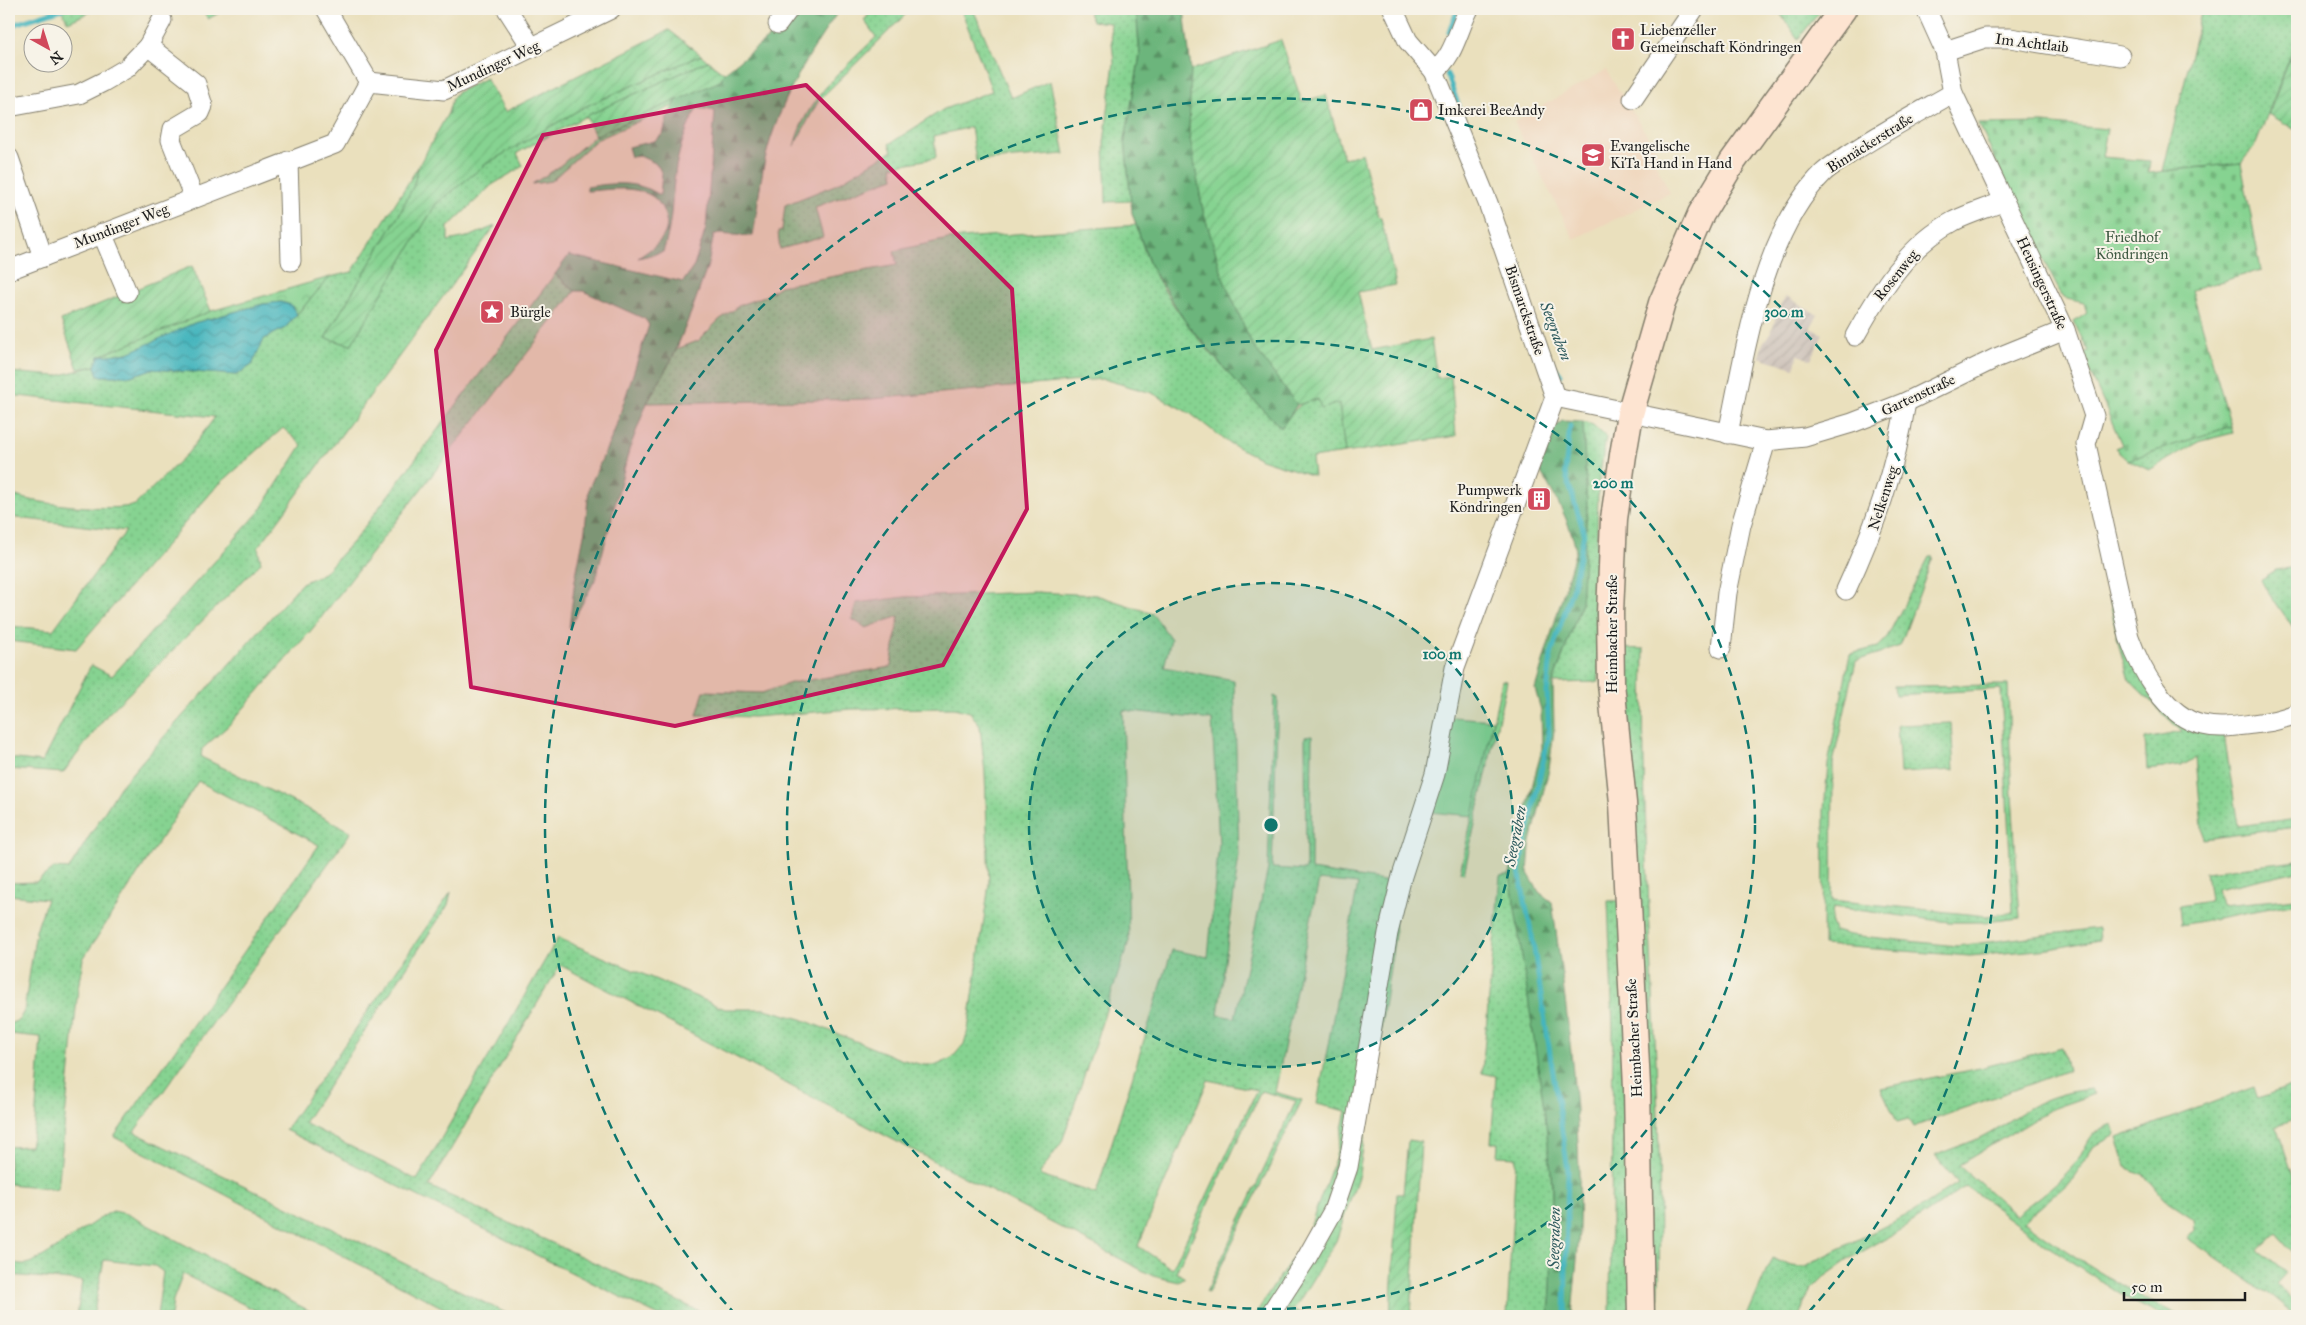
<svg xmlns="http://www.w3.org/2000/svg" width="2306" height="1325" font-family="'IM FELL Great Primer',serif">
<style>
.built{fill:#efd6bc}
.industrial{fill:url(#industrial-furrows)}
.grass{fill:url(#grass-dots);stroke:#517856;fill-rule:evenodd}
.forest{fill:url(#forest-firs);stroke:#44684c}
.cemetery{fill:url(#cemetery-stones);stroke:#517856}
.park{fill:url(#park-crowns);stroke:#517856}
.garden{fill:url(#garden-furrows);stroke:#517856}
.pitch{fill:#86d391;stroke:#517856}
.water{fill:url(#water-waves);stroke:#30686c}
.lines{fill:none;stroke-linecap:round;stroke-linejoin:round}
.stream{stroke:#45b5bd;stroke-width:5}
.street-casing{stroke:#837e6c;stroke-width:21}
.secondary-casing{stroke:#837e6c;stroke-width:29}
.street{stroke:#fff;stroke-width:19}
.secondary{stroke:#fde4d1;stroke-width:26}
.marked{fill:#c2185b;fill-opacity:0.2;stroke:#c2185b;stroke-width:4;stroke-linejoin:round}
.ring{fill:none;stroke:#0f766e;stroke-width:2.5;stroke-dasharray:9 6}
.labels{text-anchor:middle;dominant-baseline:central;stroke-width:4;stroke-linejoin:round;paint-order:stroke}
.poi-label{font-size:15px;fill:#1c1c1c;stroke:#f7f3e8;text-anchor:start}
.street-label{font-size:15px;fill:#1c1c1c;stroke:#f7f3e8}
.park-label{font-size:15px;fill:#415c45;stroke:#f7f3e8}
.water-label{font-size:16px;font-style:italic;fill:#2c595c;stroke:#f7f3e8}
.centre{fill:#0f766e;stroke:#f7f3e8;stroke-width:2.5}
.ring-label{font-size:15px;text-anchor:middle;font-weight:bold;fill:#0f766e;stroke:#f7f3e8;stroke-width:4;stroke-linejoin:round;paint-order:stroke}
</style>
<defs>
<pattern id="industrial-furrows" width="10" height="10" patternUnits="userSpaceOnUse" patternTransform="scale(1.25)"><rect width="10" height="10" fill="#cdc2b9"/><path d="M-1 1l2-2M0 10L10 0M9 11l2-2" fill="none" stroke="#afa69e"/></pattern>
<pattern id="grass-dots" width="8" height="8" patternUnits="userSpaceOnUse" patternTransform="scale(1.25)"><rect width="8" height="8" fill="#86d391"/><path d="M2 2h.1M6 6h.1" fill="none" stroke="#73b57c" stroke-width="1.8" stroke-linecap="round"/></pattern>
<pattern id="forest-firs" width="22" height="20" patternUnits="userSpaceOnUse" patternTransform="scale(1.25)"><rect width="22" height="20" fill="#6cb57b"/><path d="M5 1l3.5 6h-7zM16 11l3.5 6h-7z" fill="#589264"/></pattern>
<pattern id="cemetery-stones" width="16" height="16" patternUnits="userSpaceOnUse" patternTransform="scale(1.25)"><rect width="16" height="16" fill="#86d391"/><path d="M2 7V4a2 2 0 0 1 4 0v3zM10 15v-3a2 2 0 0 1 4 0v3z" fill="#73b57c"/></pattern>
<pattern id="park-crowns" width="20" height="18" patternUnits="userSpaceOnUse" patternTransform="scale(1.25)"><rect width="20" height="18" fill="#86d391"/><path d="M2 6a3 3 0 1 1 6 0M12 15a3 3 0 1 1 6 0" fill="none" stroke="#73b57c"/></pattern>
<pattern id="garden-furrows" width="10" height="10" patternUnits="userSpaceOnUse" patternTransform="scale(1.25)"><rect width="10" height="10" fill="#86d391"/><path d="M-1 1l2-2M0 10L10 0M9 11l2-2" fill="none" stroke="#73b57c"/></pattern>
<pattern id="water-waves" width="16" height="10" patternUnits="userSpaceOnUse" patternTransform="scale(1.25)"><rect width="16" height="10" fill="#45b5bd"/><path d="M0 5q4-4 8 0t8 0" fill="none" stroke="#399299"/></pattern>
</defs>
<rect width="100%" height="100%" fill="#f7f3e8"/>
<filter id="ink" filterUnits="userSpaceOnUse"><feTurbulence type="fractalNoise" baseFrequency=".02" numOctaves="2"/><feDisplacementMap in="SourceGraphic" scale="10" xChannelSelector="R" yChannelSelector="G"/><feConvolveMatrix kernelMatrix="1 2 1 2 8 2 1 2 1" color-interpolation-filters="sRGB"/></filter>
<filter id="wash" filterUnits="userSpaceOnUse"><feTurbulence type="fractalNoise" baseFrequency=".0096" numOctaves="4" result="noise"/><feDisplacementMap in="SourceGraphic" scale="20" xChannelSelector="R" yChannelSelector="G"/><feGaussianBlur stdDeviation="1.12" result="paint"/><feColorMatrix in="noise" values="0 0 0 0 0 0 0 0 0 0 0 0 0 0 0 0 0 1.4 0 .05"/><feComposite in="paint" operator="in"/></filter>
<g filter="url(#wash)">
<rect width="100%" height="100%" fill="#eae0bd"/>
<polygon class="built" points="1606,70 1658,153 1653,158 1670,193 1574,239 1514,122"/>
<polygon class="industrial" points="1786,296 1818,315 1810,328 1823,334 1811,360 1798,355 1794,368 1759,357 1763,343 1772,330 1778,309"/>
<g class="grass">
<polygon points="61,9 97,9 68,22"/>
<path d="M 874,9 L 911,9 L 819,100 L 794,146 C 807,97 842,71 876,37 L 864,20 Z"/>
<polygon points="961,9 973,9 1011,98 1050,81 1065,154 976,161 971,127 934,136 936,158 892,166 894,178 815,207 823,237 780,249 778,232 782,231 785,205 835,185 892,151 889,144 944,109 992,91"/>
<polygon points="1088,9 1136,9 1140,55 1125,140 1131,201 1106,202 1104,143 1114,62 1110,23 1092,21"/>
<polygon points="1777,9 1822,9 1798,39"/>
<polygon points="2202,9 2297,9 2297,39 2256,144 2241,163 2163,171"/>
<path d="M 701,55 L 708,61 L 586,116 L 517,153 L 523,166 L 492,185 L 448,227 L 448,241 L 471,236 L 495,226 L 258,548 L 261,563 L 107,715 L 63,773 L 9,769 L 9,758 L 42,762 L 91,665 L 112,676 L 259,512 L 302,445 L 283,428 L 216,487 L 76,649 L 9,641 L 9,626 L 53,630 L 126,531 L 9,517 L 9,493 C 27,504 114,512 135,505 L 188,453 L 215,417 L 9,395 L 9,372 L 57,376 L 95,366 L 98,376 L 131,376 L 152,369 L 237,375 L 252,365 L 264,339 L 285,328 L 330,277 L 352,272 L 418,167 L 414,185 L 399,215 L 325,338 L 351,345 L 436,204 L 486,164 L 584,107 Z"/>
<polygon points="677,100 673,106 596,140 551,181 532,184 556,169 595,136"/>
<path d="M 1136,225 C 1141,238 1144,253 1150,265 C 1181,327 1233,379 1281,428 C 1300,401 1305,396 1339,403 L 1345,453 L 1312,458 L 1314,476 L 1261,459 L 1229,443 L 1191,414 L 1152,393 L 1103,379 L 871,399 L 647,403 L 677,349 L 698,341 L 719,320 L 740,305 L 765,296 L 780,286 L 897,265 L 894,251 L 948,239 Z"/>
<polygon points="555,274 575,291 566,303 313,628 229,725 202,749 201,757 310,810 351,832 134,1132 512,1316 459,1316 114,1137 319,845 198,781 83,959 78,988 58,1189 9,1184 9,1147 30,1146 35,1123 41,1037 9,1034 9,1024 19,1020 24,1011 36,931 47,899 9,895 9,883 36,882 54,868 69,869 120,787 144,759 302,583 324,573 356,538"/>
<polygon points="1583,422 1593,425 1606,437 1598,487 1596,603 1599,682 1553,683 1581,604 1587,508"/>
<polygon points="2231,426 2233,433 2201,441 2149,470 2128,460"/>
<polygon points="2100,552 2109,552 2123,610 2165,699 2223,727 2238,826 2297,818 2297,827 2203,839 2196,758 2181,766 2147,770 2145,739 2182,732 2129,680 2119,646"/>
<polygon points="1929,557 1933,557 1900,646 1856,661 1833,763 1832,900 1987,916 2013,912 2001,689 1895,695 1894,686 2008,685 2011,780 2020,918 1985,922 1949,922 1833,907 1831,923 1834,931 1850,935 1957,946 2098,928 2099,940 2050,949 1970,956 1823,945 1824,810 1828,764 1850,654 1878,647 1886,639"/>
<polygon points="2297,567 2297,633 2260,580 2276,570"/>
<path d="M 1034,592 L 1096,595 L 1136,608 L 1153,614 L 1171,639 L 1164,667 L 1234,680 L 1239,855 L 1218,1015 L 1235,1018 L 1268,869 L 1274,696 L 1278,698 L 1272,868 L 1306,870 L 1305,736 L 1312,735 L 1311,870 L 1391,882 L 1395,934 L 1359,1174 L 1336,1241 L 1293,1311 L 1311,1316 L 1289,1316 L 1292,1311 L 1276,1307 L 1269,1316 L 1254,1316 L 1306,1237 L 1335,1159 L 1346,1111 L 1317,1104 L 1358,884 L 1319,880 L 1275,1092 L 1302,1100 L 1208,1293 L 1206,1292 L 1296,1101 L 1261,1091 L 1176,1272 L 1185,1278 L 1179,1282 L 1153,1276 L 560,965 L 429,1186 L 710,1316 L 659,1316 L 285,1130 L 451,892 L 448,905 L 304,1123 L 417,1180 L 558,938 L 725,1009 L 765,1009 L 801,1019 L 900,1059 L 923,1065 L 937,1065 L 952,1058 L 964,1044 L 968,1030 L 989,884 L 985,773 L 980,726 L 970,712 L 954,708 L 852,709 L 754,717 L 697,715 L 704,691 L 762,693 L 791,683 L 891,667 L 899,616 L 866,628 L 852,619 L 856,603 L 905,597 ZM 1123,710 L 1212,720 L 1219,843 L 1208,957 L 1172,950 L 1096,1194 L 1041,1176 L 1039,1174 L 1062,1142 L 1129,941 ZM 1208,1080 L 1257,1090 L 1172,1269 L 1138,1246 Z"/>
<path d="M 1620,648 L 1644,649 C 1639,871 1667,1094 1658,1316 L 1610,1316 L 1613,1029 L 1608,901 L 1635,900 Z"/>
<polygon points="1502,680 1507,681 1464,873 1460,872"/>
<polygon points="1951,723 1954,770 1900,773 1897,725"/>
<polygon points="2297,861 2297,871 2217,889 2221,905 2297,898 2297,903 2181,925 2179,906 2210,901 2206,872"/>
<path d="M 1510,874 C 1535,1018 1563,1170 1549,1316 L 1507,1316 L 1516,1157 L 1497,1156 L 1498,1143 L 1491,1143 L 1496,1076 L 1482,1073 L 1500,876 Z"/>
<polygon points="2062,1047 2068,1070 1913,1127 1908,1119 1897,1122 1881,1088 1980,1068"/>
<polygon points="2297,1085 2297,1118 2276,1126 2297,1187 2297,1257 2276,1233 2258,1250 2286,1273 2276,1284 2297,1304 2295,1316 2267,1293 2187,1238 2195,1229 2194,1219 2164,1199 2145,1176 2126,1167 2117,1138 2254,1087 2258,1099"/>
<path d="M 2091,1089 L 2094,1094 L 2051,1109 L 1959,1165 L 2016,1215 C 2035,1199 2057,1185 2073,1166 C 2089,1149 2085,1133 2112,1124 L 2115,1135 L 2095,1146 L 2073,1179 L 2024,1221 C 2073,1257 2124,1289 2179,1316 L 2162,1316 L 2128,1299 L 2046,1245 L 1966,1186 L 1914,1222 L 1851,1258 L 1824,1277 L 1810,1291 L 1799,1316 L 1747,1316 L 1772,1258 L 1791,1266 L 1803,1267 L 1915,1211 L 1958,1183 L 1935,1156 C 1951,1148 1969,1144 1985,1135 C 2004,1125 2022,1110 2042,1101 C 2058,1094 2074,1091 2091,1089 Z"/>
<path d="M 113,1211 L 127,1214 L 319,1316 L 267,1316 L 183,1274 L 173,1300 L 171,1316 L 157,1316 L 163,1272 L 155,1266 L 104,1260 L 93,1316 L 77,1316 L 82,1281 L 9,1275 L 9,1262 C 13,1262 20,1265 25,1264 C 43,1262 91,1221 113,1211 Z"/>
</g>
<g class="forest">
<path d="M 797,9 L 840,9 C 809,53 783,96 768,148 C 760,176 758,207 753,236 L 714,234 L 708,265 L 692,310 L 674,355 L 647,403 L 629,450 L 596,578 L 569,628 L 575,580 L 585,530 L 589,488 L 614,432 L 649,325 L 645,319 L 583,291 L 575,291 L 555,274 L 569,255 L 683,282 L 694,266 L 706,228 L 715,111 L 697,108 C 687,127 680,146 676,167 C 671,196 673,224 663,252 L 638,258 C 654,247 674,235 664,213 C 661,205 657,199 650,195 C 631,185 607,190 587,191 L 587,187 C 613,183 636,180 660,195 L 662,174 L 657,164 L 640,156 L 631,157 L 628,147 L 654,141 L 663,134 L 667,118 L 677,100 L 720,81 L 724,73 L 786,24 Z"/>
<polygon points="1136,9 1184,9 1191,70 1189,133 1203,210 1224,280 1252,344 1297,405 1281,428 1235,381 1185,321 1150,265 1132,213 1125,140 1140,55"/>
<path d="M 1562,421 L 1583,422 L 1587,508 L 1581,604 L 1553,683 L 1554,730 L 1549,769 L 1530,846 L 1528,873 L 1539,892 L 1552,902 C 1567,1010 1582,1120 1579,1229 C 1578,1258 1574,1287 1572,1316 L 1549,1316 L 1551,1288 L 1552,1183 L 1545,1115 L 1510,874 L 1542,748 L 1541,710 L 1535,689 L 1576,550 C 1570,520 1554,495 1539,469 L 1546,435 Z"/>
</g>
<polygon class="cemetery" points="2043,123 2107,129 2102,157 2150,161 2148,173 2241,163 2261,270 2192,290 2231,426 2128,460 2115,448 2122,445 2082,354 2088,351 2074,322 2087,313 2084,303 2063,298 2022,219 1979,124"/>
<g class="park">
<polygon points="202,9 226,9 208,19"/>
<polygon points="330,277 297,314 291,305 281,302 263,304 194,323 140,350 118,355 99,356 211,311"/>
</g>
<g class="garden">
<polygon points="669,30 701,55 584,107 486,164 436,204 351,345 325,338 399,215 414,185 418,167 448,113 452,99 456,93 486,78 505,112"/>
<polygon points="2297,39 2297,131 2269,114"/>
<polygon points="1281,40 1302,102 1326,95 1344,159 1362,153 1379,217 1381,218 1396,285 1358,292 1372,350 1431,339 1437,378 1451,376 1456,436 1345,453 1339,403 1321,409 1318,399 1297,405 1252,344 1224,280 1203,210 1189,133 1191,70"/>
<polygon points="708,61 724,73 720,81 595,136 586,116"/>
<polygon points="192,266 211,311 99,356 95,366 78,369 61,320"/>
<polygon points="1408,1140 1421,1142 1411,1316 1390,1316 1397,1194 1403,1194"/>
</g>
<polygon class="pitch" points="1452,717 1493,720 1473,816 1429,812"/>
<polygon class="water" points="281,302 291,305 297,314 285,328 264,339 252,365 236,375 152,369 131,376 98,376 95,366 99,356 128,353 194,323 263,304"/>
<g class="lines">
<g class="stream">
<polyline points="9,26 62,9"/>
<polyline points="1449,32 1458,9"/>
<polyline points="1447,74 1464,120"/>
<polyline points="1551,362 1561,375"/>
<polyline points="1565,1316 1568,1170 1532,936 1519,871 1549,735 1547,692 1551,655 1573,586 1584,533 1565,472 1570,426"/>
</g>
</g>
</g>
<g filter="url(#ink)">
<g class="lines">
<defs>
<g id="street">
<polyline points="326,9 369,82"/>
<polyline points="507,9 532,48"/>
<path d="M 1926,9 L 1945,51 L 1953,93 L 2065,330 L 2094,416 L 2086,444 L 2129,637 C 2140,668 2166,718 2203,725 C 2219,729 2236,726 2253,724 C 2268,722 2283,720 2297,713"/>
<polyline points="778,24 789,9"/>
<polyline points="148,46 196,84 203,106 200,113 173,129 171,140 194,198"/>
<polyline points="1945,51 1985,38 2010,38 2120,56"/>
<path d="M 1434,71 C 1454,58 1458,29 1469,9"/>
<polyline points="1633,99 1694,9"/>
<polyline points="9,107 79,94 103,82 127,68 148,46 162,20"/>
<polyline points="9,158 43,257"/>
<polyline points="288,161 291,261"/>
<polyline points="102,233 127,292"/>
<polyline points="9,270 335,144 369,82 444,90 611,9"/>
<path d="M 1855,336 C 1880,291 1907,246 1954,221 C 1970,213 1988,208 2004,201"/>
<polyline points="1555,397 1766,441 1805,437 1852,423 1906,402 1996,358 2065,330"/>
<path d="M 1728,434 C 1745,352 1762,234 1823,173 C 1830,166 1840,161 1848,155 C 1882,132 1918,113 1953,93"/>
<path d="M 1846,590 C 1875,527 1895,471 1906,402"/>
<polyline points="1721,648 1727,593 1741,525 1766,441"/>
<polyline points="1269,1316 1306,1259 1333,1211 1348,1167 1388,933 1402,876 1435,774 1455,668 1555,397 1488,203 1434,71 1408,41 1393,9"/>
</g>
<polyline id="secondary" points="1641,1316 1637,1087 1623,803 1611,683 1610,613 1614,519 1623,455 1630,414 1662,303 1701,214 1733,161 1843,9"/>
</defs>
<use href="#street" class="street-casing"/>
<use href="#secondary" class="secondary-casing"/>
<use href="#street" class="street"/>
<use href="#secondary" class="secondary"/>
</g>
</g>
<path class="marked" d="M 806,85 L 1012,289 L 1027,509 L 943,665 L 675,726 L 471,687 L 436,350 L 543,135 Z"/>
<circle cx="1271" cy="825" r="242" fill="#0f766e" fill-opacity=".12"/>
<g class="ring">
<circle cx="1271" cy="825" r="242"/>
<circle cx="1271" cy="825" r="484"/>
<path d="M736 1315A726 726 0 1 1 1806 1315"/>
</g>
<defs>
<symbol id="church-square" viewBox="-11 -11 22 22"><rect x="-9" y="-9" width="18" height="18" rx="4" fill="#d1495b" stroke="#f7f3e8"/><path d="M-1.2-6h2.4v3.5h3.3v2.4h-3.3V6h-2.4V-.1h-3.3v-2.4h3.3Z" fill="#fff"/></symbol>
<symbol id="shop-square" viewBox="-11 -11 22 22"><rect x="-9" y="-9" width="18" height="18" rx="4" fill="#d1495b" stroke="#f7f3e8"/><path d="M-5-2.5h2.3a2.7 3.5 0 0 1 5.4 0H5L5.5 6h-11ZM-1.5-2.5h3a1.5 2.3 0 0 0-3 0Z" fill="#fff"/></symbol>
<symbol id="school-square" viewBox="-11 -11 22 22"><rect x="-9" y="-9" width="18" height="18" rx="4" fill="#d1495b" stroke="#f7f3e8"/><path d="M0-5L7-2L0 1L-7-2ZM-4 1L0 2.5L4 1V4Q0 6-4 4Z" fill="#fff"/></symbol>
<symbol id="sight-square" viewBox="-11 -11 22 22"><rect x="-9" y="-9" width="18" height="18" rx="4" fill="#d1495b" stroke="#f7f3e8"/><path d="M0-6L1.8-2.2L6-1.7L2.9 1.2L3.7 5.4L0 3.3L-3.7 5.4L-2.9 1.2L-6-1.7L-1.8-2.2Z" fill="#fff"/></symbol>
<symbol id="building-square" viewBox="-11 -11 22 22"><rect x="-9" y="-9" width="18" height="18" rx="4" fill="#d1495b" stroke="#f7f3e8"/><path d="M-4-6H4V6H1V3H-1V6H-4ZM-2.5-4.3h1.7v1.8h-1.7ZM.8-4.3h1.7v1.8H.8ZM-2.5-1h1.7V.8h-1.7ZM.8-1h1.7V.8H.8Z" fill="#fff"/></symbol>
</defs>
<g fill-rule="evenodd">
<use href="#church-square" x="1609" y="25" width="28" height="28"/>
<use href="#shop-square" x="1407" y="96" width="28" height="28"/>
<use href="#school-square" x="1579" y="141" width="28" height="28"/>
<use href="#sight-square" x="478" y="298" width="28" height="28"/>
<use href="#building-square" x="1525" y="485" width="28" height="28"/>
</g>
<g class="labels">
<g class="poi-label">
<text x="1640" y="30">Liebenzeller<tspan x="1640" dy="17">Gemeinschaft Köndringen</tspan></text>
<text x="1438" y="110">Imkerei BeeAndy</text>
<text x="1610" y="146">Evangelische<tspan x="1610" dy="17">KiTa Hand in Hand</tspan></text>
<text x="510" y="312">Bürgle</text>
<text x="1522" y="490" text-anchor="end">Pumpwerk<tspan x="1522" dy="17">Köndringen</tspan></text>
</g>
<g class="street-label">
<text transform="translate(2032 43) rotate(7)">Im Achtlaib</text>
<text transform="translate(493 66) rotate(-25)">Mundinger Weg</text>
<text transform="translate(1870 143) rotate(-32)">Binnäckerstraße</text>
<text transform="translate(121 226) rotate(-21)">Mundinger Weg</text>
<text transform="translate(1896 275) rotate(-51)">Rosenweg</text>
<text transform="translate(2042 283) rotate(65)">Heusingerstraße</text>
<text transform="translate(1525 310) rotate(71)">Bismarckstraße</text>
<text transform="translate(1918 395) rotate(-25)">Gartenstraße</text>
<text transform="translate(1883 498) rotate(-72)">Nelkenweg</text>
<text transform="translate(1612 634) rotate(-90)">Heimbacher Straße</text>
<text transform="translate(1634 1038) rotate(-93)">Heimbacher Straße</text>
</g>
<g class="park-label">
<text x="2132" y="237">Friedhof<tspan x="2132" dy="17">Köndringen</tspan></text>
</g>
<g class="water-label">
<text transform="translate(1556 331) rotate(69)">Seegraben</text>
<text transform="translate(1515 836) rotate(-79)">Seegraben</text>
<text transform="translate(1554 1238) rotate(-89)">Seegraben</text>
</g>
</g>
<circle cx="1271" cy="825" r="8" class="centre"/>
<g class="ring-label">
<text x="1784" y="317">300 m</text>
<text x="1613" y="488">200 m</text>
<text x="1442" y="659">100 m</text>
</g>
<rect width="2306" height="1325" fill="none" stroke="#f7f3e8" stroke-width="30"/>
<g transform="translate(48 48) rotate(141)"><circle r="24" fill="#f7f3e8" stroke="#9f9d96"/>
<path d="M0-4L9 19L0 12L-9 19Z" fill="#d1495b"/>
<text y="-8" font-size="14" font-weight="bold" text-anchor="middle" fill="#1c1c1c">N</text>
</g>
<path d="M2124 1292v8h121v-8" fill="none" stroke="#1c1c1c" stroke-width="2.5"/>
<text x="2131" y="1292" font-size="15" fill="#1c1c1c" stroke="#f7f3e8" stroke-width="4" paint-order="stroke">50 m</text>
</svg>
